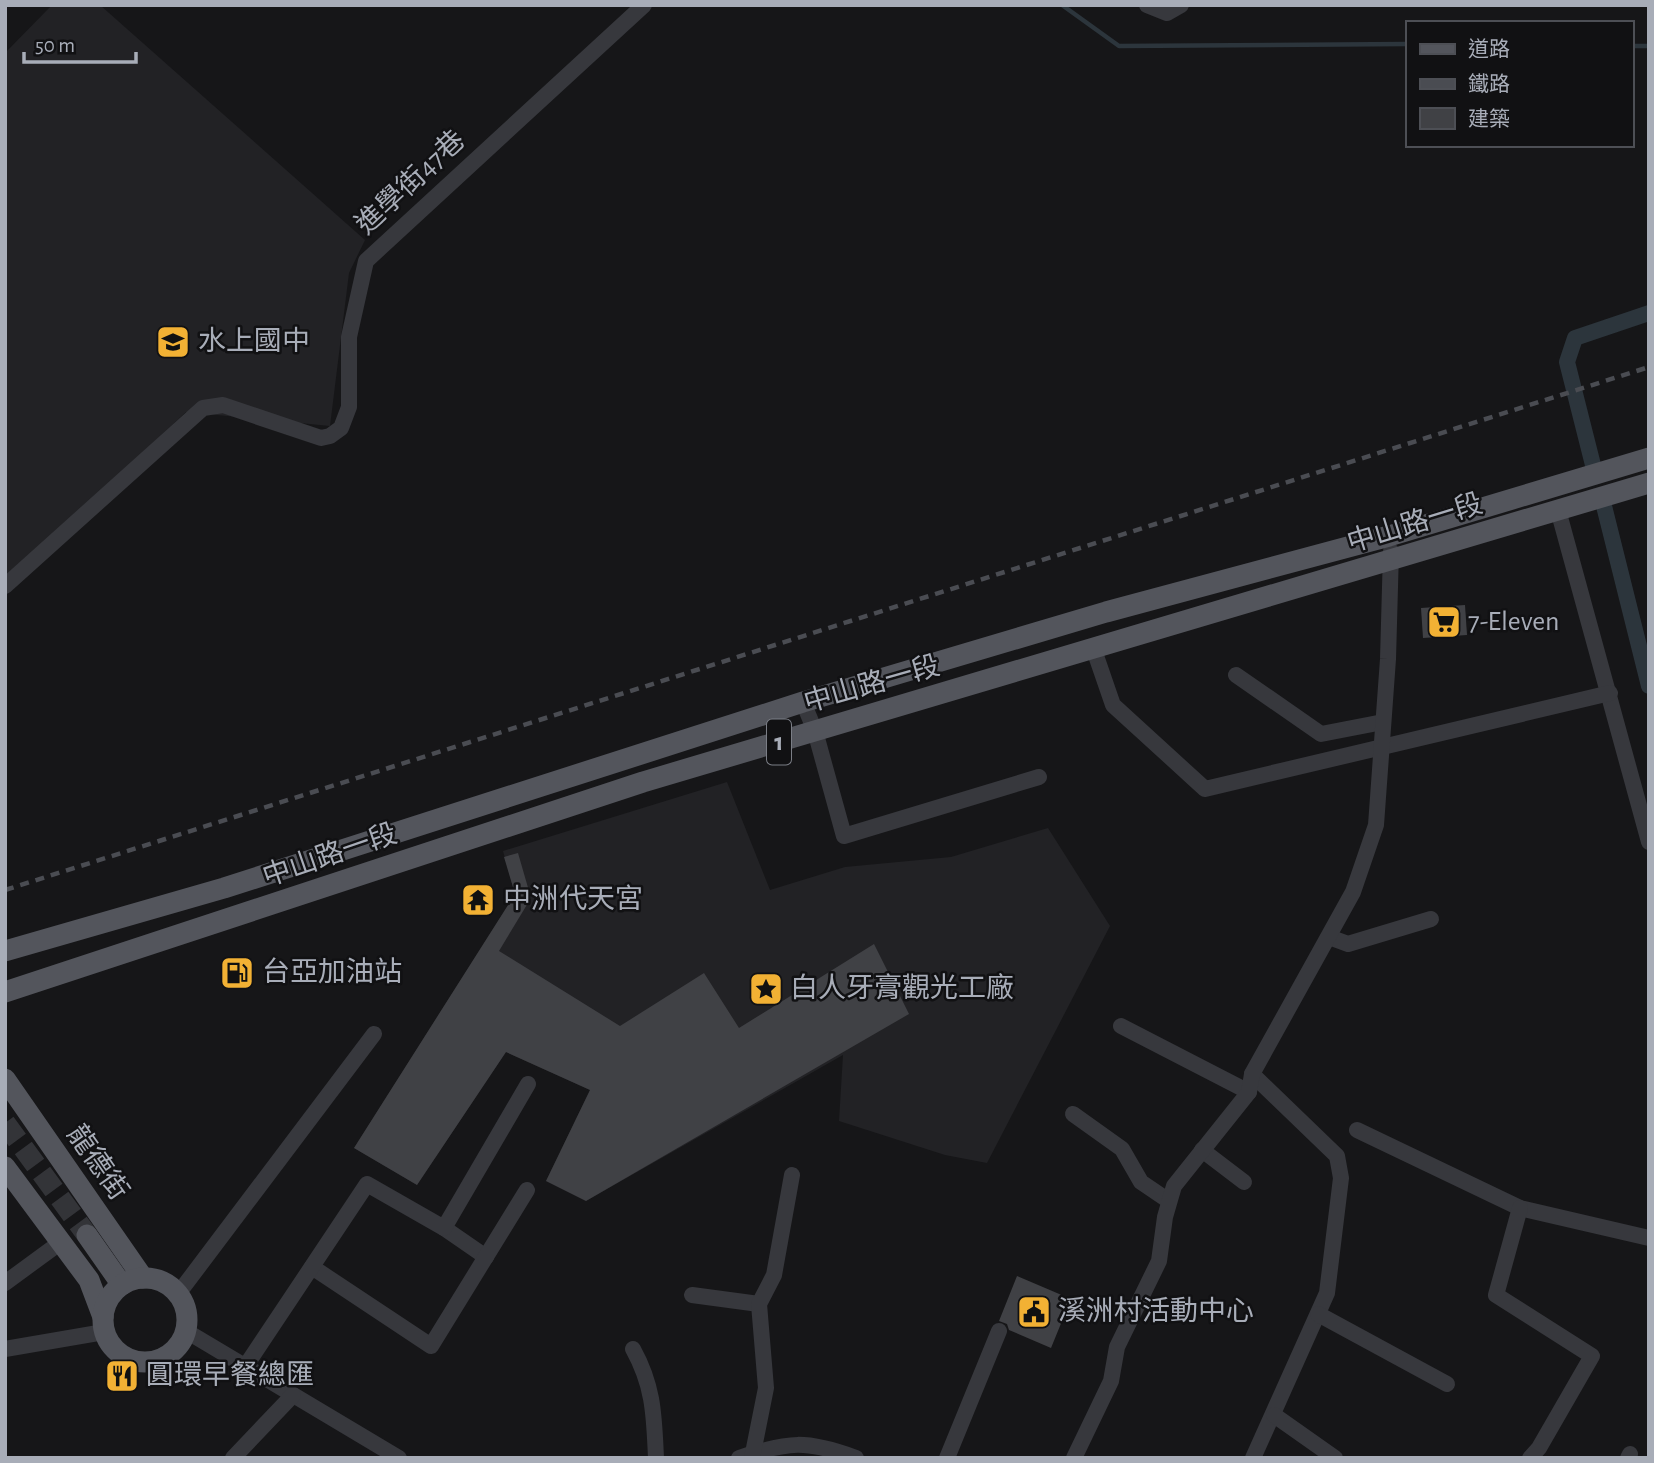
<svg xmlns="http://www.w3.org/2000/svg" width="1654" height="1463" font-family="'Alegreya Sans','Noto Sans TC',sans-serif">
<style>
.built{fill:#222225}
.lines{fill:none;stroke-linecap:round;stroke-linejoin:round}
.stream{stroke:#2c353c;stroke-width:4.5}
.canal{stroke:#2c353c;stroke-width:16}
.building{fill:#404145}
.major-tunnel{stroke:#333438;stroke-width:21;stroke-dasharray:21 10;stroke-linecap:butt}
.minor{stroke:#37383d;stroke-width:16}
.major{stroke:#53555c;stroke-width:21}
.rail{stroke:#4a4c52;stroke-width:4.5;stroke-dasharray:9 7;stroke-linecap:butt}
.labels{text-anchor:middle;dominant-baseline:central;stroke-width:5;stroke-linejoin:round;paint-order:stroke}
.shield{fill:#111113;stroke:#7b7e86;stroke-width:2}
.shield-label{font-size:26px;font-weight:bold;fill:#a8adb8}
.street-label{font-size:28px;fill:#a8adb8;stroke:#111113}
.poi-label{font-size:28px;fill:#a8adb8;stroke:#111113;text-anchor:start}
</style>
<rect width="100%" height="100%" fill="#161618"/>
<g class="built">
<polygon points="52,5 100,5 365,240 349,273 330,426 186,412 5,581 5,53"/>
<polygon points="727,782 770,890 845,867 951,857 1048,828 1110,926 987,1163 945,1155 839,1121 843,1055 586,1201 546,1181 590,1090 506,1052 417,1185 354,1148 515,894 503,851"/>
</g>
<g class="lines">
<g class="stream">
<polyline points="1062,5 1119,46 1407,44"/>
<polyline points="1631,46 1649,46"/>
</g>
<g class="canal">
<polyline points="1593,465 1567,362 1575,338 1649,313"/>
<polyline points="1604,506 1649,686"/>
</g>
</g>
<g class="building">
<polygon points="1465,605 1467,635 1423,638 1421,608"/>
<polygon points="518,853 531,898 499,951 620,1026 704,973 739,1028 874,944 909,1014 586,1201 546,1181 590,1090 506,1052 417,1185 354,1148 515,894 504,857"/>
<polygon points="1017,1276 1071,1299 1051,1348 1009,1330 1007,1324 999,1321"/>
</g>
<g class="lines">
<polyline class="major-tunnel" points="5,1123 87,1235"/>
<g class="minor">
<polyline points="1147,5 1167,13 1181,5"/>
<polyline points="1558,510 1649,842"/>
<polyline points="5,586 203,408 223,405 321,438 330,436 341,428 349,407 349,337 366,261 644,5"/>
<polyline points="1093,647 1113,705 1205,789 1610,693"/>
<polyline points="1236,675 1321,734 1383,722"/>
<polyline points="803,702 815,731 844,836 1039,777"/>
<polyline points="1329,937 1348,944 1431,919"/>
<polyline points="1121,1026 1249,1092"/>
<polyline points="1252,1074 1337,1156 1341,1178 1327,1293 1253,1458"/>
<polyline points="1073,1114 1122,1149 1141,1182 1169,1201"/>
<polyline points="1357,1130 1520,1208 1649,1238"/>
<polyline points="1202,1150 1244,1182"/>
<polyline points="1520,1208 1496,1295 1592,1356 1539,1448 1530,1458"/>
<polyline points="444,1228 486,1257"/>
<polyline points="312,1267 431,1346 527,1190"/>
<polyline points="5,1283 61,1242"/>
<polyline points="178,1294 374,1034"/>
<polyline points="692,1295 759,1304"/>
<polyline points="1318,1314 1447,1384"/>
<polyline points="186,1331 399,1458"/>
<polyline points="5,1349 104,1332"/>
<path d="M 633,1349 C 654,1387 654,1416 656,1458"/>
<polyline points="245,1367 367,1184 444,1228 528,1084"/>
<polyline points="1274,1415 1335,1458"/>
<polyline points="233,1458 293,1395"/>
<path d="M 739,1458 C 789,1441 807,1440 856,1458"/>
<polyline points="752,1458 766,1388 759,1304 774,1275 792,1175"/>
<polyline points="947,1458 999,1331"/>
<polyline points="1074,1458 1111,1381 1117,1347 1159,1261 1165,1217 1174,1186 1249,1092 1252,1074 1353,892 1376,825 1388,659 1391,551"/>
<polyline points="1628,1458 1630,1454"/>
</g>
<g class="major">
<polyline points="5,951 224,888 803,702 1106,612 1389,536 1649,458"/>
<polyline points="5,992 643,782 1649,483"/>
<polyline points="5,1079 143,1278"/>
<polyline points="5,1167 89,1280 103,1317"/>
<polyline points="87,1235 122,1285"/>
<circle cx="145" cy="1320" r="42"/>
</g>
<polyline class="rail" points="5,890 1649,367"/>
</g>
<defs>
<symbol id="school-square" viewBox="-11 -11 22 22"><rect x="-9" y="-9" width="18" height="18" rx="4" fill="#f2b134" stroke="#111113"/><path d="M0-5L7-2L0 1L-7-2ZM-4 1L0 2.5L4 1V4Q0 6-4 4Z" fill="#111"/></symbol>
<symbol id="supermarket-square" viewBox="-11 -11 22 22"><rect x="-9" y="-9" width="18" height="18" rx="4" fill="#f2b134" stroke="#111113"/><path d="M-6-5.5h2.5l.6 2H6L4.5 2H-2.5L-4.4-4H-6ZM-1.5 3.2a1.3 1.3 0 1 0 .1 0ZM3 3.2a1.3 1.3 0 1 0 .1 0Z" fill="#111"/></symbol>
<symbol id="temple-square" viewBox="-11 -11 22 22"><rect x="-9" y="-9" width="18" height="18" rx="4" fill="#f2b134" stroke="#111113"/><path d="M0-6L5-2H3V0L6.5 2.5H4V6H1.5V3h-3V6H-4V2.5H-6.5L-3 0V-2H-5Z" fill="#111"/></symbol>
<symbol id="fuel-square" viewBox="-11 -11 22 22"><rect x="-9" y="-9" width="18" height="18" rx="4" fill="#f2b134" stroke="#111113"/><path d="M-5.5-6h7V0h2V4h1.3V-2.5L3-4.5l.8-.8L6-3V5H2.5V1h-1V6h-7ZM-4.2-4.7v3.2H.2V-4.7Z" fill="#111"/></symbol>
<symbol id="sight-square" viewBox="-11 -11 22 22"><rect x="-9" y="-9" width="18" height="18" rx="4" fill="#f2b134" stroke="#111113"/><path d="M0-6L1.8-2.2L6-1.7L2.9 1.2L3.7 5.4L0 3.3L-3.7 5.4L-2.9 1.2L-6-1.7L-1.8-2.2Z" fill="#111"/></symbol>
<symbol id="civic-square" viewBox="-11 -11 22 22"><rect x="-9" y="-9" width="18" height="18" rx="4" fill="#f2b134" stroke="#111113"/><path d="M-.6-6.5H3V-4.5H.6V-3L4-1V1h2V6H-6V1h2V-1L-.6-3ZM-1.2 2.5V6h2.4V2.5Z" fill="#111"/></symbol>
<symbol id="restaurant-square" viewBox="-11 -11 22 22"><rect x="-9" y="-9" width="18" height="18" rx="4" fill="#f2b134" stroke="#111113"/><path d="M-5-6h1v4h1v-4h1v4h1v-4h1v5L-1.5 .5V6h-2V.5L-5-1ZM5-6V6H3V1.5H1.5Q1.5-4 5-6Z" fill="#111"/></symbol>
</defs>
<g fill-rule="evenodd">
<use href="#school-square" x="154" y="323" width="38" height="38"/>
<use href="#supermarket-square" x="1425" y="603" width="38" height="38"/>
<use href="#temple-square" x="459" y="881" width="38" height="38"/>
<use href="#fuel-square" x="218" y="954" width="38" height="38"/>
<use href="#sight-square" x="747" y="970" width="38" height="38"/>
<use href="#civic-square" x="1015" y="1293" width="38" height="38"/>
<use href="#restaurant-square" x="103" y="1357" width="38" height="38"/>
</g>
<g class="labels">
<rect class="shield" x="767" y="719.5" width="24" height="45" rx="5"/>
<g class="shield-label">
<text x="779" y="742">1</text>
</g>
<g class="street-label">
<text transform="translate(411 183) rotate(-43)">進學街47巷</text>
<text transform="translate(1415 524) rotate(-17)">中山路一段</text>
<text transform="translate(872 685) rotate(-16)">中山路一段</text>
<text transform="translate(330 856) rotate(-19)">中山路一段</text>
<text transform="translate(97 1163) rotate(55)">龍德街</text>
</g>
<g class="poi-label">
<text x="198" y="342">水上國中</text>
<text x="1468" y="622">7-Eleven</text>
<text x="503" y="900">中洲代天宮</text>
<text x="262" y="973">台亞加油站</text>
<text x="790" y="989">白人牙膏觀光工廠</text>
<text x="1058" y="1312">溪洲村活動中心</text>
<text x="146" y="1376">圓環早餐總匯</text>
</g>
</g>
<rect width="1654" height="1463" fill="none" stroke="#a8adb8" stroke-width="14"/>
<rect x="1406" y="21" width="228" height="126" fill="#111113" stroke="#4d4f55" stroke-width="2"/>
<rect x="1420" y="44" width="35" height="10" fill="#53555c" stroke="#4d4f55" stroke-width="2"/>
<text x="1468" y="56" font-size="21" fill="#a8adb8">道路</text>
<rect x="1420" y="79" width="35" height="10" fill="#4a4c52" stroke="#4d4f55" stroke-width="2"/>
<text x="1468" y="91" font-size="21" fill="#a8adb8">鐵路</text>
<rect x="1420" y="108" width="35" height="21" fill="#404145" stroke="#4d4f55" stroke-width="2"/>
<text x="1468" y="126" font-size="21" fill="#a8adb8">建築</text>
<path d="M24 52v10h112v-10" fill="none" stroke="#a8adb8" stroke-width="3.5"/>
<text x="35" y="52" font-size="21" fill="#a8adb8" stroke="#111113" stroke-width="5" paint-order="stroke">50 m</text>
</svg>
